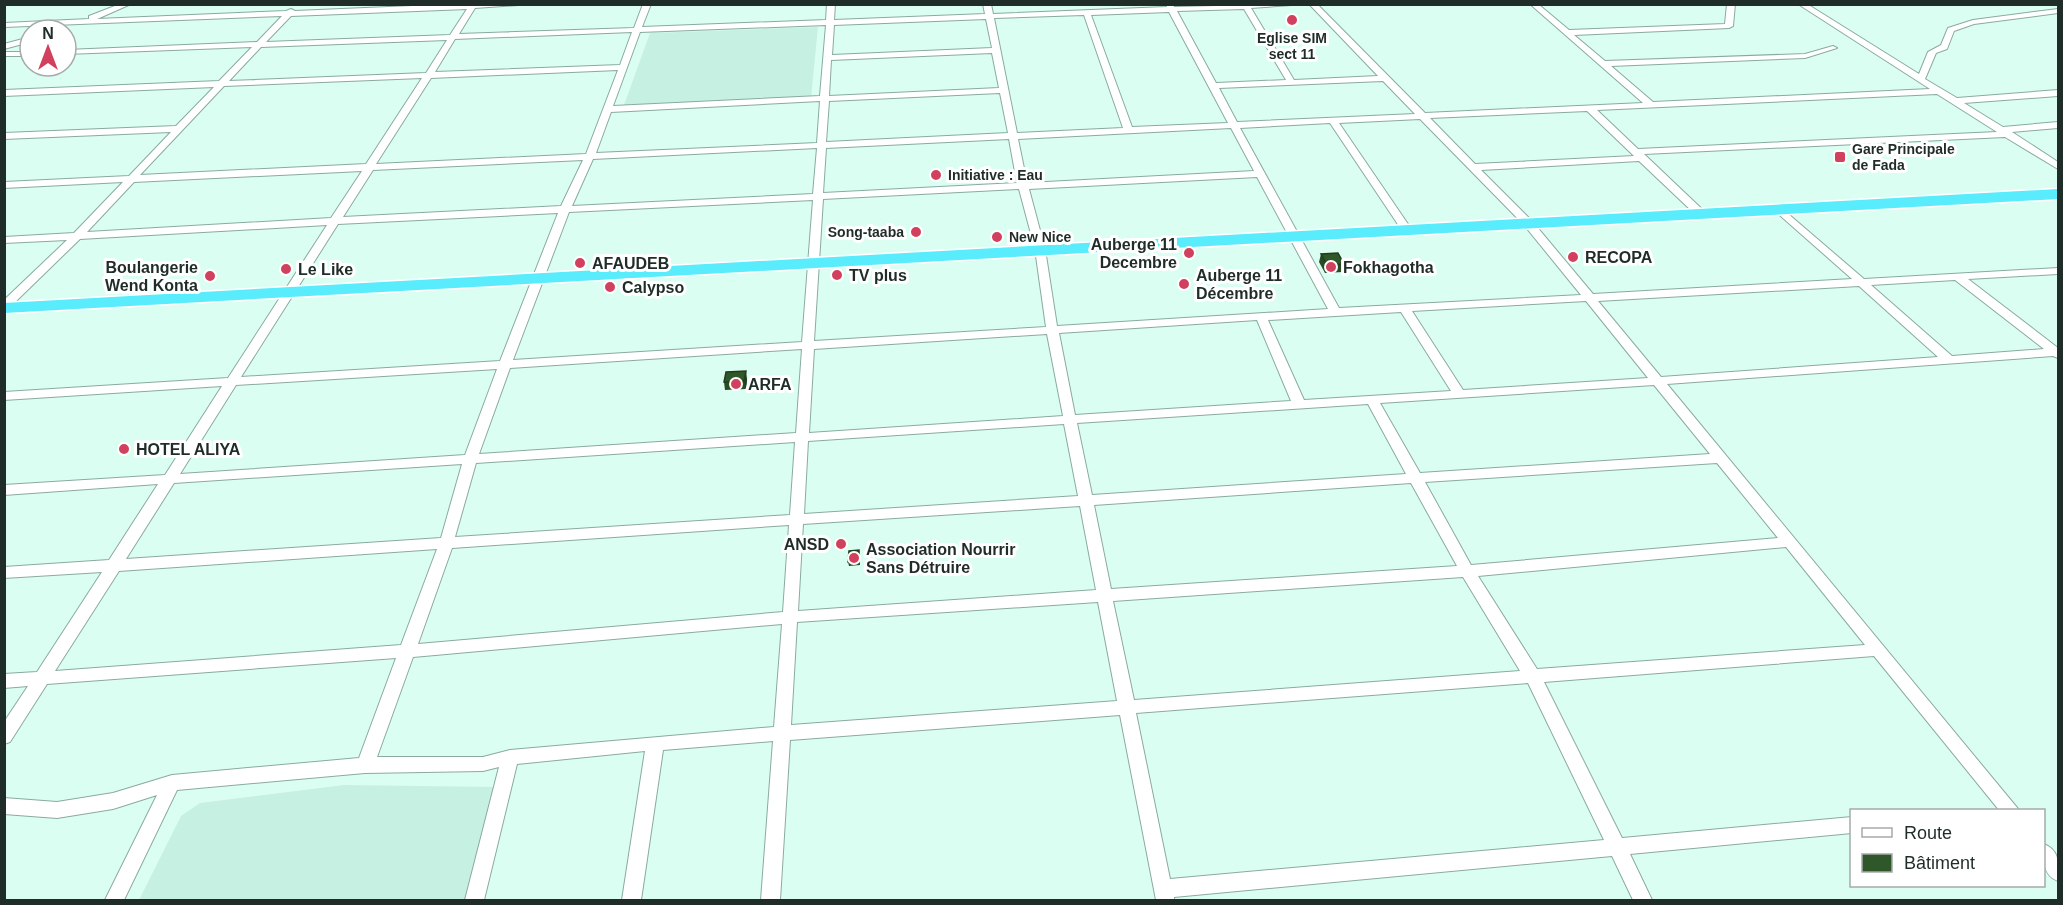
<svg xmlns="http://www.w3.org/2000/svg" width="2063" height="905" font-family="Arial,sans-serif">
<style>
.built{fill:#c6f1e2}
.lines{fill:none;stroke-linecap:round;stroke-linejoin:round}
.minor-casing{stroke:#8aaaa0;stroke-width:2}
.highway-casing{stroke:#fff;stroke-width:3}
.minor{fill:#fff;fill-rule:evenodd}
.highway{fill:#58ecfc;fill-rule:evenodd}
.wall{fill:#294b24}
.shaded-wall{fill:#223d1d}
.building{fill:#30572a;stroke:#223d1d;stroke-width:1.5}
.poi-dot{fill:#d1415e;stroke:#fff;stroke-width:2}
.labels{text-anchor:middle;dominant-baseline:central;stroke-width:6;stroke-linejoin:round;paint-order:stroke}
.far-poi-label{font-size:14px;font-weight:bold;fill:#1f2c28;stroke:#fff;text-anchor:start}
.poi-label{font-size:16px;font-weight:bold;fill:#1f2c28;stroke:#fff;text-anchor:start}
</style>
<rect width="100%" height="100%" fill="#dbfef2"/>
<g class="built">
<polygon points="818,27 811,98 624,105 650,33"/>
<polygon points="344,785 497,787 465,900 139,900 181,816 200,803"/>
</g>
<g class="lines">
<defs>
<g id="minor">
<path d="M 120,4 L 131,4 L 97,19 L 286,11 L 291,9 L 295,11 L 459,4 L 532,4 L 475,8 L 459,34 L 634,28 L 643,4 L 651,4 L 642,27 L 826,20 L 827,4 L 835,4 L 834,20 L 985,14 L 983,4 L 991,4 L 993,14 L 1167,7 L 1165,4 L 1173,4 L 1174,7 L 1306,4 L 1251,8 L 1294,80 L 1378,76 L 1309,4 L 1317,4 L 1425,113 L 1643,103 L 1530,4 L 1538,4 L 1569,30 L 1725,24 L 1727,4 L 1735,4 L 1733,26 L 1729,28 L 1574,35 L 1605,61 L 1805,54 L 1833,46 L 1837,48 L 1805,58 L 1611,66 L 1653,102 L 1930,89 L 1798,4 L 1807,4 L 1919,74 L 1928,52 L 1941,45 L 1948,28 L 1973,20 L 2058,9 L 2058,13 L 1974,24 L 1954,31 L 1947,49 L 1936,53 L 1925,79 L 1957,98 L 2058,90 L 2058,96 L 1964,103 L 2003,127 L 2058,122 L 2058,128 L 2012,132 L 2058,162 L 2058,169 L 2005,137 L 1644,154 L 1704,211 L 1704,215 L 1696,215 L 1639,161 L 1481,170 L 1532,221 L 1593,294 L 1852,279 L 1775,211 L 1774,209 L 1779,206 L 1864,279 L 2058,268 L 2058,274 L 1968,279 L 2058,348 L 2058,358 L 2053,356 L 1667,384 L 2019,810 L 1999,810 L 1874,656 L 1544,682 L 1622,838 L 1852,817 L 1852,833 L 1630,854 L 1652,900 L 1633,900 L 1612,856 L 1174,897 L 1174,900 L 1156,900 L 1120,715 L 790,740 L 780,900 L 761,900 L 773,741 L 663,750 L 641,900 L 622,900 L 645,751 L 517,764 L 484,900 L 465,900 L 499,767 L 483,771 L 365,773 L 177,790 L 124,900 L 105,900 L 157,795 L 113,809 L 57,818 L 4,814 L 4,798 L 57,802 L 113,793 L 172,775 L 359,758 L 396,658 L 47,684 L 10,742 L 4,744 L 4,722 L 28,686 L 4,688 L 4,674 L 37,672 L 102,572 L 4,578 L 4,567 L 109,560 L 158,484 L 4,495 L 4,485 L 165,475 L 222,386 L 4,400 L 4,392 L 228,378 L 327,225 L 80,239 L 8,309 L 4,310 L 4,300 L 67,240 L 4,243 L 4,237 L 74,233 L 123,182 L 4,188 L 4,182 L 129,176 L 171,132 L 4,139 L 4,133 L 176,126 L 214,87 L 4,96 L 4,90 L 219,81 L 252,47 L 66,54 L 66,50 L 257,42 L 282,16 L 4,27 L 4,23 L 89,19 L 89,16 ZM 467,9 L 450,35 L 266,42 L 291,16 ZM 1244,9 L 1286,80 L 1216,83 L 1177,11 ZM 1169,12 L 1228,123 L 1132,127 L 1091,15 ZM 1084,15 L 1123,128 L 1017,133 L 994,18 ZM 986,19 L 992,48 L 832,55 L 834,25 ZM 826,25 L 820,96 L 613,106 L 640,32 ZM 632,32 L 620,65 L 435,72 L 455,39 ZM 447,40 L 426,73 L 229,81 L 261,47 ZM 992,53 L 999,88 L 829,96 L 831,60 ZM 618,70 L 586,154 L 376,164 L 431,78 ZM 422,78 L 366,164 L 140,175 L 224,86 ZM 1383,81 L 1415,114 L 1237,122 L 1219,88 ZM 1000,93 L 1008,133 L 826,142 L 829,101 ZM 1937,94 L 1997,132 L 1638,149 L 1597,110 ZM 820,101 L 817,143 L 596,153 L 611,112 ZM 1587,111 L 1634,156 L 1475,164 L 1430,118 ZM 1420,119 L 1524,225 L 1581,295 L 1339,308 L 1240,128 L 1330,123 L 1403,232 L 1407,233 L 1412,230 L 1339,123 ZM 1231,128 L 1254,171 L 1027,183 L 1018,139 ZM 1009,139 L 1017,183 L 823,193 L 826,148 ZM 817,148 L 813,194 L 572,206 L 593,159 ZM 583,160 L 561,206 L 343,217 L 373,170 ZM 362,171 L 331,218 L 87,232 L 134,182 ZM 1257,177 L 1328,309 L 1057,326 L 1045,249 L 1029,189 ZM 1019,189 L 1035,249 L 1046,327 L 814,341 L 823,199 ZM 813,200 L 802,342 L 513,360 L 569,212 ZM 558,213 L 500,361 L 241,377 L 338,224 ZM 1955,280 L 2044,349 L 1952,356 L 1871,285 ZM 1859,286 L 1938,357 L 1661,377 L 1598,301 ZM 1586,301 L 1648,378 L 1463,390 L 1412,311 ZM 1401,312 L 1451,391 L 1304,400 L 1268,320 ZM 1257,320 L 1291,401 L 1075,415 L 1059,333 ZM 1047,334 L 1063,416 L 809,433 L 814,349 ZM 802,349 L 796,433 L 479,454 L 510,368 ZM 497,369 L 465,455 L 180,474 L 236,385 ZM 1654,385 L 1710,454 L 1420,473 L 1380,403 ZM 1368,404 L 1406,474 L 1092,495 L 1077,423 ZM 1064,424 L 1078,496 L 804,514 L 808,441 ZM 795,442 L 790,515 L 455,537 L 476,463 ZM 1717,463 L 1778,538 L 1471,565 L 1425,482 ZM 462,464 L 441,538 L 126,559 L 174,483 ZM 1411,483 L 1457,566 L 1111,589 L 1094,505 ZM 1080,506 L 1096,590 L 798,611 L 803,524 ZM 789,525 L 783,612 L 418,644 L 452,548 ZM 1786,547 L 1865,645 L 1537,669 L 1478,576 ZM 437,549 L 401,645 L 55,671 L 119,571 ZM 1463,577 L 1520,671 L 1134,700 L 1113,601 ZM 1098,602 L 1117,701 L 791,725 L 797,622 ZM 782,624 L 774,727 L 510,750 L 483,757 L 377,757 L 413,657 ZM 1528,683 L 1604,840 L 1170,879 L 1136,713 Z"/>
<polygon points="30,37 30,42 4,49 4,44"/>
<rect x="4" y="52" width="26" height="4"/>
<path d="M 2044,844 C 2061,851 2058,865 2058,881 C 2042,875 2043,859 2044,844 Z"/>
</g>
<polygon id="highway" points="2058,189 2058,199 4,313 4,303"/>
</defs>
<use href="#minor" class="minor-casing"/>
<use href="#highway" class="highway-casing"/>
<use href="#minor" class="minor"/>
<use href="#highway" class="highway"/>
</g>
<g class="wall">
<polygon points="1321,254 1344,264 1343,272 1325,273 1319,262"/>
<polygon points="747,379 746,389 725,390 724,382"/>
<polygon points="859,550 860,565 849,566 848,562"/>
</g>
<polygon class="shaded-wall" points="746,371 747,379 746,389 744,381"/>
<g class="building">
<polygon points="1338,253 1344,264 1327,265 1321,254"/>
<polygon points="746,371 744,381 724,382 726,372"/>
<polygon points="859,550 859,561 848,562 849,551"/>
</g>
<g class="poi-dot">
<circle cx="1292" cy="20" r="6"/>
<rect x="1834" y="151" width="12" height="12" rx="3"/>
<circle cx="936" cy="175" r="6"/>
<circle cx="916" cy="232" r="6"/>
<circle cx="997" cy="237" r="6"/>
<circle cx="1189" cy="253" r="6"/>
<circle cx="1573" cy="257" r="6"/>
<circle cx="580" cy="263" r="6"/>
<circle cx="1331" cy="267" r="6"/>
<circle cx="286" cy="269" r="6"/>
<circle cx="837" cy="275" r="6"/>
<circle cx="210" cy="276" r="6"/>
<circle cx="1184" cy="284" r="6"/>
<circle cx="610" cy="287" r="6"/>
<circle cx="736" cy="384" r="6"/>
<circle cx="124" cy="449" r="6"/>
<circle cx="841" cy="544" r="6"/>
<circle cx="854" cy="558" r="6"/>
</g>
<g class="labels">
<g class="far-poi-label">
<text x="1292" y="38" text-anchor="middle">Eglise SIM<tspan x="1292" dy="16">sect 11</tspan></text>
<text x="1852" y="149">Gare Principale<tspan x="1852" dy="16">de Fada</tspan></text>
<text x="948" y="175">Initiative : Eau</text>
<text x="904" y="232" text-anchor="end">Song-taaba</text>
<text x="1009" y="237">New Nice</text>
</g>
<g class="poi-label">
<text x="1177" y="244" text-anchor="end">Auberge 11<tspan x="1177" dy="18">Decembre</tspan></text>
<text x="1585" y="257">RECOPA</text>
<text x="592" y="263">AFAUDEB</text>
<text x="198" y="267" text-anchor="end">Boulangerie<tspan x="198" dy="18">Wend Konta</tspan></text>
<text x="1343" y="267">Fokhagotha</text>
<text x="298" y="269">Le Like</text>
<text x="849" y="275">TV plus</text>
<text x="1196" y="275">Auberge 11<tspan x="1196" dy="18">Décembre</tspan></text>
<text x="622" y="287">Calypso</text>
<text x="748" y="384">ARFA</text>
<text x="136" y="449">HOTEL ALIYA</text>
<text x="829" y="544" text-anchor="end">ANSD</text>
<text x="866" y="549">Association Nourrir<tspan x="866" dy="18">Sans Détruire</tspan></text>
</g>
</g>
<rect width="2063" height="905" fill="none" stroke="#1f2c28" stroke-width="12"/>
<rect x="1850" y="809" width="195" height="78" fill="#ffffff" stroke="#a5aba9" stroke-width="1.5"/>
<rect x="1862" y="828" width="30" height="9" fill="#ffffff" stroke="#a5aba9" stroke-width="1.5"/>
<text x="1904" y="839" font-size="18" fill="#1f2c28">Route</text>
<rect x="1862" y="854" width="30" height="18" fill="#30572a" stroke="#a5aba9" stroke-width="1.5"/>
<text x="1904" y="869" font-size="18" fill="#1f2c28">Bâtiment</text>
<g transform="translate(48 48)"><circle r="28" fill="#ffffff" stroke="#a5aba9" stroke-width="1.5"/>
<path d="M0-4.5L10 22L0 15L-10 22Z" fill="#d1415e"/>
<text y="-9" font-size="16" font-weight="bold" text-anchor="middle" fill="#1f2c28">N</text>
</g>
</svg>
